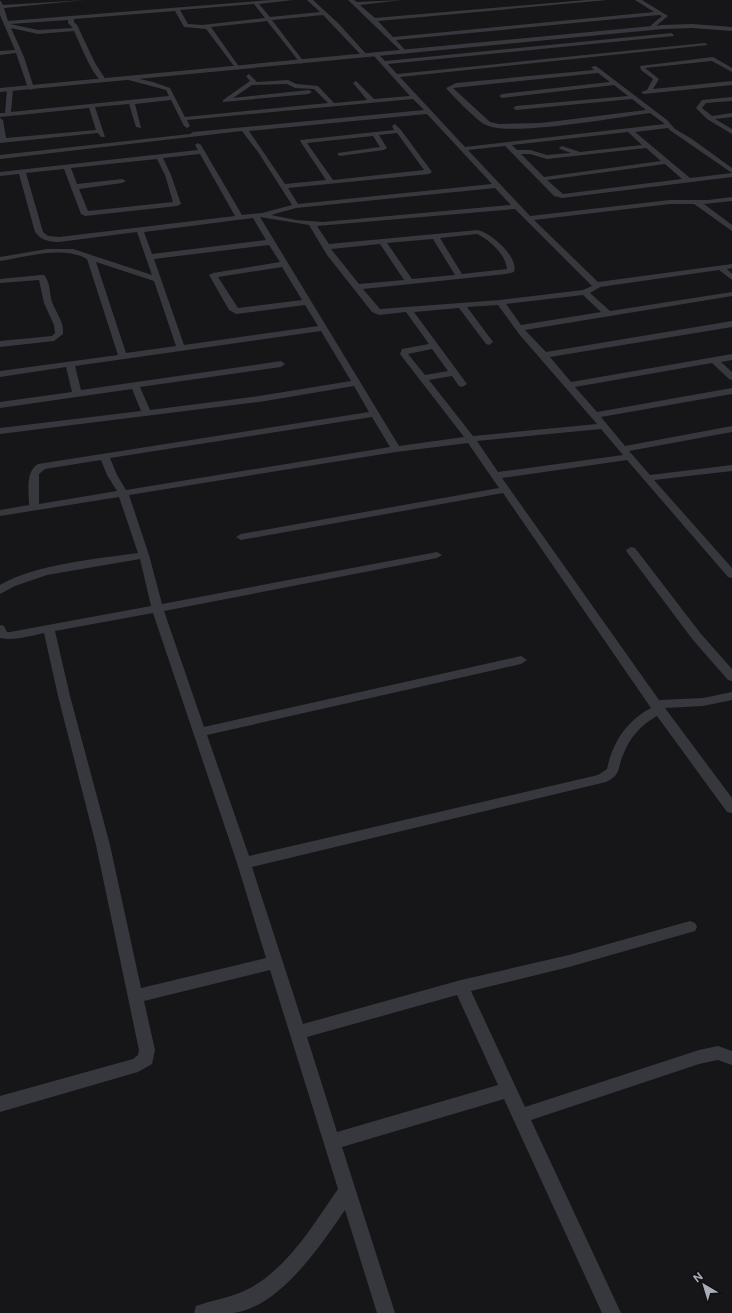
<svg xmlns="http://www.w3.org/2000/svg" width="732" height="1313" font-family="'Public Sans',sans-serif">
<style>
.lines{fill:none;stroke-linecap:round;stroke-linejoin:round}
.minor{fill:#37383d;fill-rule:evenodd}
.tertiary{fill:#37383d;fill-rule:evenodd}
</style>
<rect width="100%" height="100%" fill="#161618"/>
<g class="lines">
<g class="minor">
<path d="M 0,0 L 3,5 L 86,0 L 4,8 L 8,21 L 271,0 L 293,0 L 259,4 L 270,17 L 320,12 L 307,0 L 313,0 L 339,24 L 368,56 L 363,57 L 323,15 L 272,20 L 304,62 L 301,64 L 267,21 L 211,27 L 240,68 L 237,70 L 206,29 L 184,27 L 175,11 L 74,19 L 74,22 L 77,25 L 95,63 L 106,80 L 103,82 C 92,76 80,43 74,31 L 38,34 L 11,28 L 24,57 L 34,88 L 31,90 L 28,88 L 16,53 L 0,55 L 0,51 L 15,50 L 0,15 ZM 254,4 L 265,18 L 202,25 L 188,24 L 180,10 ZM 68,20 L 68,23 L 73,28 L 38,30 L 10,24 Z"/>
<polygon points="348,0 354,0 357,2 402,0 360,5 375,18 586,0 607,0 378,21 393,37 654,12 635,0 642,0 668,16 651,30 649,27 662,16 659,15 396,40 407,52 404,54"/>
<path d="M 672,33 L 674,36 L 388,64 L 397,74 L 705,43 L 708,45 L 400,77 L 465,147 L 665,124 L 650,113 C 620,117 510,137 486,125 C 478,122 453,96 446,88 L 456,83 L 594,70 L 591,67 L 596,66 L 667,120 L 675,129 L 692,139 L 732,168 L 732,177 L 562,198 L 554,196 L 505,146 L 468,150 L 530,216 L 670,200 L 708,200 L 732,197 L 732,201 L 704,204 L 732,225 L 732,231 L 694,204 L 670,204 L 534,220 L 598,282 L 732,264 L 732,268 L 727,269 L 732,274 L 732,280 L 719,270 L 600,287 L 590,293 L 610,311 L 732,292 L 732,296 L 525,330 L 546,352 L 732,321 L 732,327 L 550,357 L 571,382 L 732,354 L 732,360 L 721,362 L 732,372 L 732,380 L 729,379 L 712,363 L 575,387 L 597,412 L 732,388 L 732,394 L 601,417 L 625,446 L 732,426 L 732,432 L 629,451 L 650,475 L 732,465 L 732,471 L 654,480 L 732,568 L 732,578 L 728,577 L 627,460 L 502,478 L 659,700 L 703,698 L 732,692 L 732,700 L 703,706 L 665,708 L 732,798 L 732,813 L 727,812 L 657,716 C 641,725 630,737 623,755 C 617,769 622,774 606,782 L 252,867 L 303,1024 L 461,980 L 569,955 L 690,921 L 695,923 L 697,927 L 695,931 L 569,967 L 471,991 L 525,1107 L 699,1050 L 718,1046 L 732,1051 L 732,1065 L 718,1060 L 699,1064 L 531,1120 L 621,1313 L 602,1313 L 504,1099 L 342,1147 L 395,1313 L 377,1313 L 345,1210 C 321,1245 279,1308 233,1313 C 220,1313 206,1313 194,1313 L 196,1306 C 212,1300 230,1298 246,1290 C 287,1270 313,1225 338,1189 L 270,970 L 144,1001 L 155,1050 L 152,1064 L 138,1072 L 0,1112 L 0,1096 L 133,1059 L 138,1055 L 139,1050 L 96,845 L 58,696 L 44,633 C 30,636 14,641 0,638 L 0,625 L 4,626 L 7,632 L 10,632 L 151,606 L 140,559 L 47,575 L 15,586 L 0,594 L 0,585 C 36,564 96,559 138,553 L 119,497 L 0,516 L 0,510 L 29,505 C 29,491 25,472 38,464 L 369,412 L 354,386 L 259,402 L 0,434 L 0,428 L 141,411 L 132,389 L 0,408 L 0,402 L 72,392 L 66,367 L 0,377 L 0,371 L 118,355 L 87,259 C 63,245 26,257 0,261 L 0,257 L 47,249 L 73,249 L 152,275 L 137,232 L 59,242 C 49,242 41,240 35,232 L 19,174 L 0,176 L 0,172 L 198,150 L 195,145 L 198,143 L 201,145 L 242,215 L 262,213 L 292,205 L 258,152 L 242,131 L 0,159 L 0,155 L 190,134 L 193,132 L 424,110 L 413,99 L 187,120 L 190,126 L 187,128 L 184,126 L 171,100 L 135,104 L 141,128 L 136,127 L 129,104 L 95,107 L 105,137 L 101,137 L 98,133 L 0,143 L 0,118 L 3,120 L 6,138 L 96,130 L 89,108 L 0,117 L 0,113 L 5,113 L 7,90 L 10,88 L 13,90 L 11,112 L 169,96 L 166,90 L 125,79 L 124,78 L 127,76 L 153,82 L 170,88 L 185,117 L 328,103 L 314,89 L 295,88 L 287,84 L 252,85 L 233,98 L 309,90 L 312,92 L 309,94 L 223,102 L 223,100 L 250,81 L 246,76 L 249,74 L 257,82 L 288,80 L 296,84 L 318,86 L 334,103 L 367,100 L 353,83 L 356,81 L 374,99 L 410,96 L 374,56 L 374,54 L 378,54 L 385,61 ZM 598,73 L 610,82 L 502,94 L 499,96 L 502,98 L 614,85 L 628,96 L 516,106 L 513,108 L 516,110 L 632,99 L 646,110 L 541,123 L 499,124 L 490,122 L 453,88 ZM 427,114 L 492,184 L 298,204 L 288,188 L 429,174 L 432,172 L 401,130 L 395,124 L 392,126 L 394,130 L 301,140 L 300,141 L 326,180 L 285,184 L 249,131 ZM 668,128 L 671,131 L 732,173 L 690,178 L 635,132 ZM 628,132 L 642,145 L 580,152 L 562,146 L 559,148 L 560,149 L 571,153 L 547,155 L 530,150 L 517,150 L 512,145 ZM 397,133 L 424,170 L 333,180 L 307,143 L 373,136 L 380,147 L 338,153 L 338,155 L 340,156 L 384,150 L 387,148 L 379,135 ZM 646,148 L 661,161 L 544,177 L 521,154 L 530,154 L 547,159 ZM 200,154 L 235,216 L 59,237 L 48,236 L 43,232 L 26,173 L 64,169 L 81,214 L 85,216 L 177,206 L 181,204 L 171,175 L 163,158 ZM 157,159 L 165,175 L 173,202 L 88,211 L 79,189 L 122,183 L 126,181 L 122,179 L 77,184 L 71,168 ZM 665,164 L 682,179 L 563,194 L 547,180 ZM 495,188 L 511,205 L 323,222 L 296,220 L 271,215 L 296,208 ZM 515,209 L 592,286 L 583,290 L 500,300 L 380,309 L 363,289 L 506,274 L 514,272 C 519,257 491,233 478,230 L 329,244 L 317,226 ZM 260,217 L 309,225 L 327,255 L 372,312 L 379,315 L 406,312 L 429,344 L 402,349 L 400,354 L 464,437 L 399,446 ZM 253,218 L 266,240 L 152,254 L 144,232 ZM 477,234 C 490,240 506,255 507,269 L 462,274 L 440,238 ZM 433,239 L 455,275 L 412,279 L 387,243 ZM 380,244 L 404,280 L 359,284 L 331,249 ZM 269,245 L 280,262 L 213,273 L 209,275 L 229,310 L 236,314 L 305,305 L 318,326 L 184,345 L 154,259 ZM 96,262 L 154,281 L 176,346 L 126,353 ZM 282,267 L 302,300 L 238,308 L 218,277 ZM 583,295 L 601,312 L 521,325 L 506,304 ZM 498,305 L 519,334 L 597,424 L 473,436 L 429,380 L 452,376 L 459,386 L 462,387 L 467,384 L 414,312 L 459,308 L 486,344 L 489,345 L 493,342 L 467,307 ZM 321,331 L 351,381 L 259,396 L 150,410 L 140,387 L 281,367 L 285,364 L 281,361 L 81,390 L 75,366 ZM 432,349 L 448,371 L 425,375 L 408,354 ZM 372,417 L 390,447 L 126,490 L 117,475 L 110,458 ZM 601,429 L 623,455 L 498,472 L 477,441 ZM 468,443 L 499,488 L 241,534 L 236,537 L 241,540 L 503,493 L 651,708 C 627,721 613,741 607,769 L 598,775 L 249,856 L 207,735 L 521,664 L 527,660 L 521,656 L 204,727 L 164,611 L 437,558 L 442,555 L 437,552 L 162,604 L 149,555 L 129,495 L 396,452 ZM 101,460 L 107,475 L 117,491 L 39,504 L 39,474 L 45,469 ZM 153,613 L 237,863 L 266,958 L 141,988 L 110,845 L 70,696 L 55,631 ZM 457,995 L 498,1085 L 337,1132 L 307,1037 Z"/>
<polygon points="713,57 732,68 732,72 712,61 645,68 659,79 653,89 732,81 732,85 644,94 641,92 647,90 653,79 641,70 640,66"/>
<polygon points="732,97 732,101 706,103 702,108 712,116 732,113 732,117 715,119 732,129 732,134 707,119 696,108 702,100"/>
<path d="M 41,275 L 44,275 C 51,284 49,292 52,302 C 56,313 64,321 63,334 L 54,341 L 0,347 L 0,341 L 52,336 L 55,333 L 54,325 L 44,303 L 39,280 L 0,283 L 0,279 Z"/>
<polygon points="631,547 635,548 701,634 732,669 732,681 728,680 693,640 627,552 626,550"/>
</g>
<polygon class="tertiary" points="692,24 732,27 732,31 692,28 663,29 0,92 0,88 663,25"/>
</g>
<g transform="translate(704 1285) rotate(322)" stroke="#111113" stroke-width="3" paint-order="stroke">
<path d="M0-3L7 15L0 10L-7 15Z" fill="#a8adb8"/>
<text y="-6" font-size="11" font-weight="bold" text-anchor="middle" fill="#a8adb8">N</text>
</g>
</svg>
